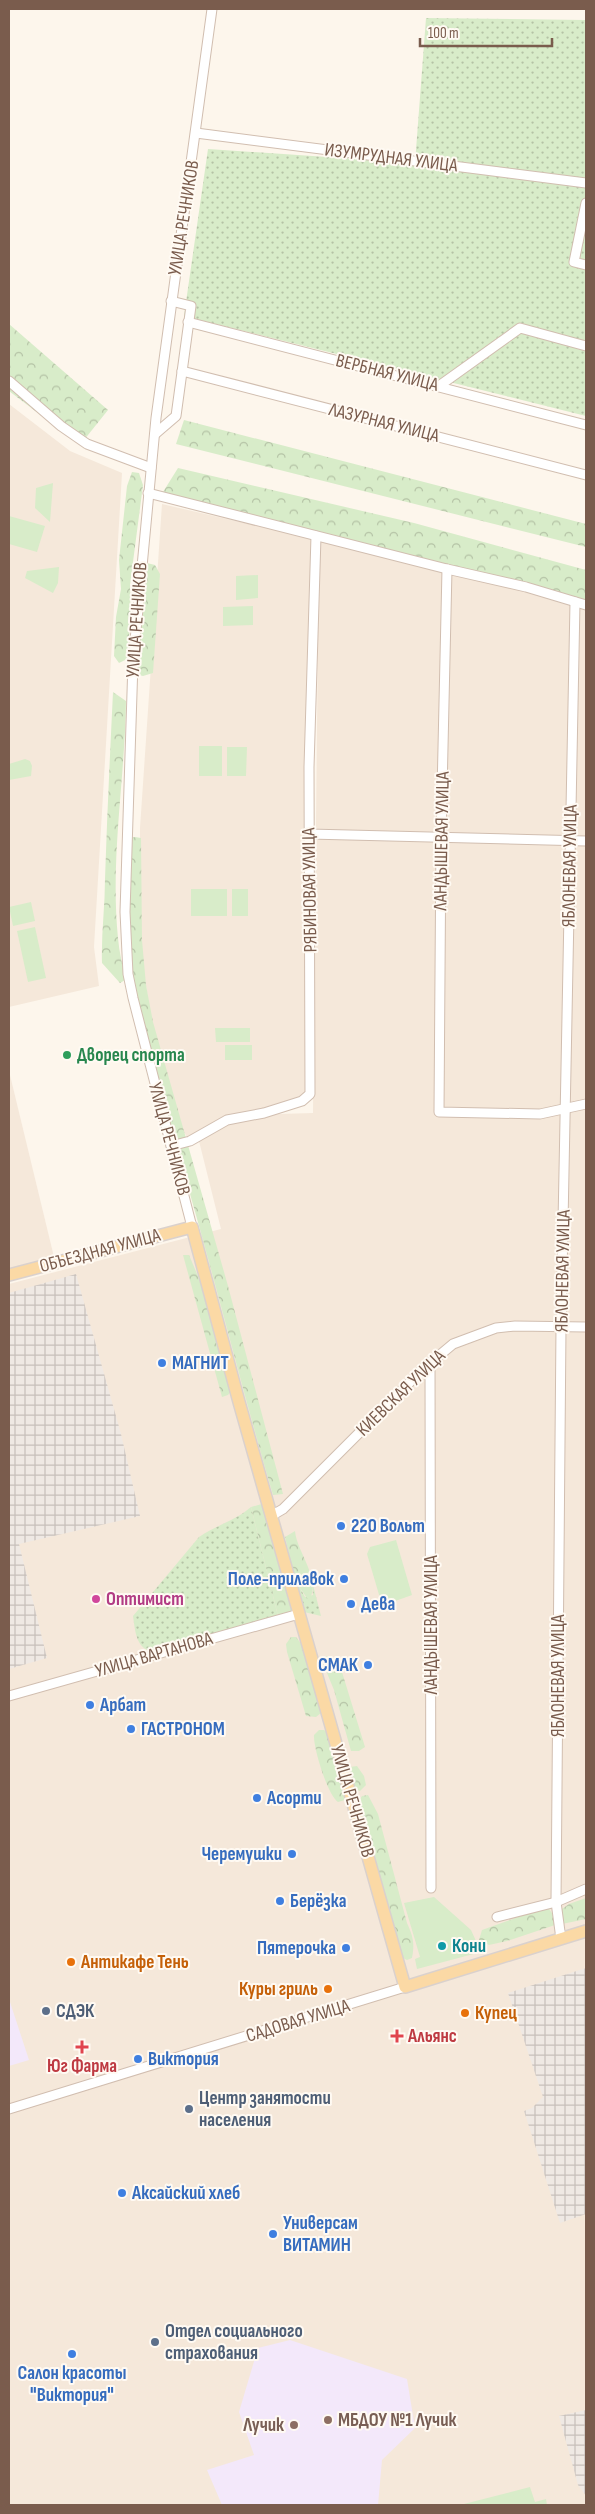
<svg xmlns="http://www.w3.org/2000/svg" width="595" height="2514" font-family="'Sofia Sans Condensed',sans-serif">
<style>
.residential{fill:#f5e8da}
.industrial{fill:url(#industrial-grid)}
.education{fill:#f3e8fa}
.grass{fill:url(#grass-dots)}
.forest{fill:url(#forest-crowns)}
.park{fill:#d8ecc9}
.lines{fill:none;stroke-linecap:round;stroke-linejoin:round}
.minor-casing{stroke:#d1beb0;stroke-width:11}
.major-casing{stroke:#dad1cd;stroke-width:14}
.minor{stroke:#fff;stroke-width:9}
.major{stroke:#fbd9a5;stroke-width:11}
.leisure-dot{fill:#2e9e5b;stroke:#fffaf3;stroke-width:2}
.shop-dot{fill:#3f7fe0;stroke:#fffaf3;stroke-width:2}
.hotel-dot{fill:#d1479c;stroke:#fffaf3;stroke-width:2}
.culture-dot{fill:#0f9aa8;stroke:#fffaf3;stroke-width:2}
.food-dot{fill:#e8710a;stroke:#fffaf3;stroke-width:2}
.service-dot{fill:#5c6f8a;stroke:#fffaf3;stroke-width:2}
.health-dot{fill:#e0444e;stroke:#fffaf3;stroke-width:2}
.education-dot{fill:#8d6e63;stroke:#fffaf3;stroke-width:2}
.labels{text-anchor:middle;dominant-baseline:central;stroke-width:4;stroke-linejoin:round;paint-order:stroke}
.street-label{font-size:19px;fill:#7a5c4d;stroke:#fffaf3}
.leisure-label{font-size:19px;font-weight:bold;fill:#27864d;stroke:#fffaf3;text-anchor:start}
.shop-label{font-size:19px;font-weight:bold;fill:#366cbe;stroke:#fffaf3;text-anchor:start}
.hotel-label{font-size:19px;font-weight:bold;fill:#b23c85;stroke:#fffaf3;text-anchor:start}
.culture-label{font-size:19px;font-weight:bold;fill:#0d838f;stroke:#fffaf3;text-anchor:start}
.food-label{font-size:19px;font-weight:bold;fill:#c56008;stroke:#fffaf3;text-anchor:start}
.service-label{font-size:19px;font-weight:bold;fill:#4e5e75;stroke:#fffaf3;text-anchor:start}
.health-label{font-size:19px;font-weight:bold;fill:#be3a42;stroke:#fffaf3;text-anchor:start}
.education-label{font-size:19px;font-weight:bold;fill:#785e54;stroke:#fffaf3;text-anchor:start}
</style>
<defs>
<pattern id="industrial-grid" width="8" height="8" patternUnits="userSpaceOnUse" patternTransform="scale(1.25)"><rect width="8" height="8" fill="#efe9e4"/><path d="M0 4h8M4 0v8" fill="none" stroke="#c7c0bb"/></pattern>
<pattern id="grass-dots" width="8" height="8" patternUnits="userSpaceOnUse" patternTransform="scale(1.25)"><rect width="8" height="8" fill="#d8ecc9"/><path d="M2 2h.1M6 6h.1" fill="none" stroke="#b4c2a5" stroke-width="1.8" stroke-linecap="round"/></pattern>
<pattern id="forest-crowns" width="20" height="18" patternUnits="userSpaceOnUse" patternTransform="scale(1.25)"><rect width="20" height="18" fill="#d8ecc9"/><path d="M2 6a3 3 0 1 1 6 0M12 15a3 3 0 1 1 6 0" fill="none" stroke="#b4c2a5"/></pattern>
</defs>
<rect width="100%" height="100%" fill="#fdf6ec"/>
<g class="residential">
<polygon points="9,404 70,451 122,473 94,947 99,986 9,1007"/>
<polygon points="162,504 313,539 307,1092 305,1096 261,1111 229,1114 188,1138 176,1122 159,1064 140,950 140,828"/>
<polygon points="319,534 586,600 586,2505 9,2505 9,1284 221,1229 198,1137 241,1115 313,1113"/>
<polygon points="9,1071 54,1257 9,1269"/>
</g>
<g class="industrial">
<polygon points="76,1274 121,1434 140,1516 19,1544 47,1658 9,1669 9,1293"/>
<polygon points="586,1968 586,2214 560,2223 524,2111 532,2108 543,2097 508,1993"/>
<polygon points="586,2410 586,2496 578,2485 559,2416"/>
</g>
<g class="education">
<polygon points="9,1999 29,2060 9,2066"/>
<polygon points="290,2340 407,2379 415,2428 382,2460 378,2505 222,2505 207,2470 254,2455 239,2412 258,2348"/>
</g>
<g class="grass">
<polygon points="426,18 586,20 586,416 184,316 208,149 415,163"/>
<path d="M 251,1507 L 278,1616 L 150,1651 C 136,1647 135,1630 133,1616 L 199,1537 C 216,1525 235,1521 251,1507 Z"/>
<polygon points="312,1581 321,1616 304,1612 297,1588 300,1588 305,1597 313,1595"/>
</g>
<g class="forest">
<polygon points="9,324 108,410 80,445 9,391"/>
<polygon points="184,420 586,524 586,547 176,444"/>
<polygon points="178,468 414,523 586,570 586,600 471,574 163,492"/>
<polygon points="132,472 139,473 143,485 130,585 131,614 127,659 119,663 114,656 116,617 121,589 119,560 127,486"/>
<polygon points="147,563 155,565 160,574 153,673 143,676 139,675 138,670 145,566"/>
<path d="M 113,692 L 126,701 C 125,779 110,859 118,938 C 119,952 123,966 125,980 L 120,983 L 102,963 C 101,935 105,907 105,879 C 107,817 110,754 113,692 Z"/>
<path d="M 135,837 L 141,838 L 142,940 L 146,985 L 153,1022 L 228,1286 L 283,1494 L 273,1495 C 245,1400 221,1303 194,1208 C 175,1138 151,1071 137,1000 C 126,947 129,892 130,838 Z"/>
<polygon points="183,1255 189,1255 203,1288 232,1390 228,1395 222,1397"/>
<polygon points="265,1503 294,1611 278,1616 251,1507"/>
<path d="M 295,1531 C 297,1553 322,1579 309,1601 L 300,1588 L 297,1588 L 285,1537 Z"/>
<path d="M 291,1637 L 296,1637 C 309,1651 318,1694 321,1713 L 316,1717 L 306,1716 L 287,1652 L 286,1644 Z"/>
<polygon points="330,1656 337,1661 342,1672 365,1747 359,1751 351,1751 334,1690 322,1661 324,1657"/>
<path d="M 319,1730 L 324,1730 L 328,1733 L 345,1794 L 345,1800 L 338,1802 C 328,1796 313,1748 314,1735 Z"/>
<polygon points="357,1766 364,1776 366,1785 360,1791 352,1789 348,1770 350,1767"/>
<path d="M 368,1795 L 378,1814 L 407,1923 C 413,1936 415,1944 412,1958 L 407,1960 L 401,1957 L 359,1810 L 359,1800 L 362,1796 Z"/>
<polygon points="586,1898 586,1919 562,1924 562,1909 569,1904"/>
<polygon points="549,1909 554,1916 555,1925 507,1941 489,1945 479,1940 482,1930 535,1911"/>
</g>
<g class="park">
<polygon points="53,483 50,522 35,508 36,488"/>
<polygon points="9,516 45,526 37,552 9,544"/>
<polygon points="59,567 58,583 53,593 25,578 27,571"/>
<polygon points="258,575 258,598 236,600 236,576"/>
<polygon points="253,606 253,625 223,626 223,607"/>
<rect x="199" y="746" width="23" height="30"/>
<polygon points="227,747 247,747 246,776 227,776"/>
<polygon points="25,759 30,761 32,766 31,776 9,780 9,764"/>
<rect x="191" y="889" width="36" height="27"/>
<rect x="232" y="889" width="16" height="27"/>
<polygon points="31,902 35,921 13,926 9,907"/>
<polygon points="35,927 46,978 28,982 17,931"/>
<polygon points="215,1028 250,1028 250,1042 216,1042"/>
<rect x="225" y="1045" width="27" height="15"/>
<polygon points="396,1540 412,1595 387,1604 380,1598 367,1554 370,1547"/>
<polygon points="434,1897 471,1930 481,1952 417,1969 415,1959 420,1957 404,1903"/>
<polygon points="530,2487 535,2502 546,2499 547,2505 460,2505"/>
</g>
<g class="lines">
<defs>
<g id="minor">
<polyline points="196,133 586,183"/>
<polyline points="586,203 574,262 586,265"/>
<polyline points="188,322 586,425"/>
<polyline points="182,371 586,475"/>
<polyline points="9,381 61,426 87,444 151,468"/>
<polyline points="439,386 520,328 586,346"/>
<polyline points="155,434 176,416 191,306 171,301"/>
<polyline points="148,493 447,569 526,587 586,605"/>
<polyline points="447,569 441,837 439,1112 540,1114 586,1104"/>
<polyline points="309,834 586,841"/>
<polyline points="171,1146 190,1141 227,1120 264,1113 302,1101 310,1094 309,767 316,536"/>
<polyline points="192,1227 133,998 128,974 125,912 133,662 156,418 212,9"/>
<polyline points="430,1362 431,1888"/>
<polyline points="271,1516 283,1509 423,1369 453,1344 496,1328 515,1326 586,1327"/>
<polyline points="9,1696 299,1614"/>
<polyline points="497,1917 556,1902 586,1889"/>
<polyline points="561,1939 556,1902 561,1327 575,602"/>
<polyline points="9,2109 405,1987"/>
</g>
<polyline id="major" points="9,1275 192,1227 239,1402 405,1987 586,1931"/>
</defs>
<use href="#minor" class="minor-casing"/>
<use href="#major" class="major-casing"/>
<use href="#minor" class="minor"/>
<use href="#major" class="major"/>
</g>
<circle class="leisure-dot" cx="67" cy="1055" r="5"/>
<g class="shop-dot">
<circle cx="162" cy="1363" r="5"/>
<circle cx="341" cy="1526" r="5"/>
<circle cx="344" cy="1579" r="5"/>
<circle cx="351" cy="1604" r="5"/>
<circle cx="368" cy="1665" r="5"/>
<circle cx="90" cy="1705" r="5"/>
<circle cx="131" cy="1729" r="5"/>
<circle cx="257" cy="1798" r="5"/>
<circle cx="292" cy="1854" r="5"/>
<circle cx="280" cy="1901" r="5"/>
<circle cx="346" cy="1948" r="5"/>
<circle cx="138" cy="2059" r="5"/>
<circle cx="122" cy="2193" r="5"/>
<circle cx="273" cy="2234" r="5"/>
<circle cx="72" cy="2354" r="5"/>
</g>
<circle class="hotel-dot" cx="96" cy="1599" r="5"/>
<circle class="culture-dot" cx="442" cy="1946" r="5"/>
<g class="food-dot">
<circle cx="71" cy="1962" r="5"/>
<circle cx="328" cy="1989" r="5"/>
<circle cx="465" cy="2013" r="5"/>
</g>
<g class="service-dot">
<circle cx="46" cy="2011" r="5"/>
<circle cx="189" cy="2109" r="5"/>
<circle cx="155" cy="2342" r="5"/>
</g>
<g class="health-dot">
<path d="M394.5 2028.5h5v5h5v5h-5v5h-5v-5h-5v-5h5z"/>
<path d="M79.5 2039.5h5v5h5v5h-5v5h-5v-5h-5v-5h5z"/>
</g>
<g class="education-dot">
<circle cx="328" cy="2420" r="5"/>
<circle cx="294" cy="2425" r="5"/>
</g>
<g class="labels">
<g class="street-label">
<text transform="translate(391 158) rotate(7)">ИЗУМРУДНАЯ УЛИЦА</text>
<text transform="translate(184 218) rotate(-81)">УЛИЦА РЕЧНИКОВ</text>
<text transform="translate(387 373) rotate(14)">ВЕРБНАЯ УЛИЦА</text>
<text transform="translate(384 423) rotate(14)">ЛАЗУРНАЯ УЛИЦА</text>
<text transform="translate(137 620) rotate(-86)">УЛИЦА РЕЧНИКОВ</text>
<text transform="translate(442 841) rotate(-89)">ЛАНДЫШЕВАЯ УЛИЦА</text>
<text transform="translate(570 866) rotate(-89)">ЯБЛОНЕВАЯ УЛИЦА</text>
<text transform="translate(310 890) rotate(-91)">РЯБИНОВАЯ УЛИЦА</text>
<text transform="translate(169 1139) rotate(75)">УЛИЦА РЕЧНИКОВ</text>
<text transform="translate(100 1251) rotate(-15)">ОБЪЕЗДНАЯ УЛИЦА</text>
<text transform="translate(563 1271) rotate(-89)">ЯБЛОНЕВАЯ УЛИЦА</text>
<text transform="translate(401 1393) rotate(-44)">КИЕВСКАЯ УЛИЦА</text>
<text transform="translate(431 1625) rotate(-90)">ЛАНДЫШЕВАЯ УЛИЦА</text>
<text transform="translate(154 1655) rotate(-16)">УЛИЦА ВАРТАНОВА</text>
<text transform="translate(558 1676) rotate(-90)">ЯБЛОНЕВАЯ УЛИЦА</text>
<text transform="translate(352 1801) rotate(74)">УЛИЦА РЕЧНИКОВ</text>
<text transform="translate(298 2021) rotate(-17)">САДОВАЯ УЛИЦА</text>
</g>
<g class="leisure-label">
<text x="77" y="1055">Дворец спорта</text>
</g>
<g class="shop-label">
<text x="172" y="1363">МАГНИТ</text>
<text x="351" y="1526">220 Вольт</text>
<text x="334" y="1579" text-anchor="end">Поле-прилавок</text>
<text x="361" y="1604">Дева</text>
<text x="358" y="1665" text-anchor="end">СМАК</text>
<text x="100" y="1705">Арбат</text>
<text x="141" y="1729">ГАСТРОНОМ</text>
<text x="267" y="1798">Асорти</text>
<text x="282" y="1854" text-anchor="end">Черемушки</text>
<text x="290" y="1901">Берёзка</text>
<text x="336" y="1948" text-anchor="end">Пятерочка</text>
<text x="148" y="2059">Виктория</text>
<text x="132" y="2193">Аксайский хлеб</text>
<text x="283" y="2223">Универсам<tspan x="283" dy="22">ВИТАМИН</tspan></text>
<text x="72" y="2373" text-anchor="middle">Салон красоты<tspan x="72" dy="22">"Виктория"</tspan></text>
</g>
<g class="hotel-label">
<text x="106" y="1599">Оптимист</text>
</g>
<g class="culture-label">
<text x="452" y="1946">Кони</text>
</g>
<g class="food-label">
<text x="81" y="1962">Антикафе Тень</text>
<text x="318" y="1989" text-anchor="end">Куры гриль</text>
<text x="475" y="2013">Купец</text>
</g>
<g class="service-label">
<text x="56" y="2011">СДЭК</text>
<text x="199" y="2098">Центр занятости<tspan x="199" dy="22">населения</tspan></text>
<text x="165" y="2331">Отдел социального<tspan x="165" dy="22">страхования</tspan></text>
</g>
<g class="health-label">
<text x="408" y="2036">Альянс</text>
<text x="82" y="2066" text-anchor="middle">Юг Фарма</text>
</g>
<g class="education-label">
<text x="338" y="2420">МБДОУ №1 Лучик</text>
<text x="284" y="2425" text-anchor="end">Лучик</text>
</g>
</g>
<rect width="595" height="2514" fill="none" stroke="#7a5c4d" stroke-width="20"/>
<path d="M420 38v8h132v-8" fill="none" stroke="#7a5c4d" stroke-width="2.5"/>
<text x="428" y="38" font-size="15" fill="#7a5c4d" stroke="#fffaf3" stroke-width="4" paint-order="stroke">100 m</text>
</svg>
